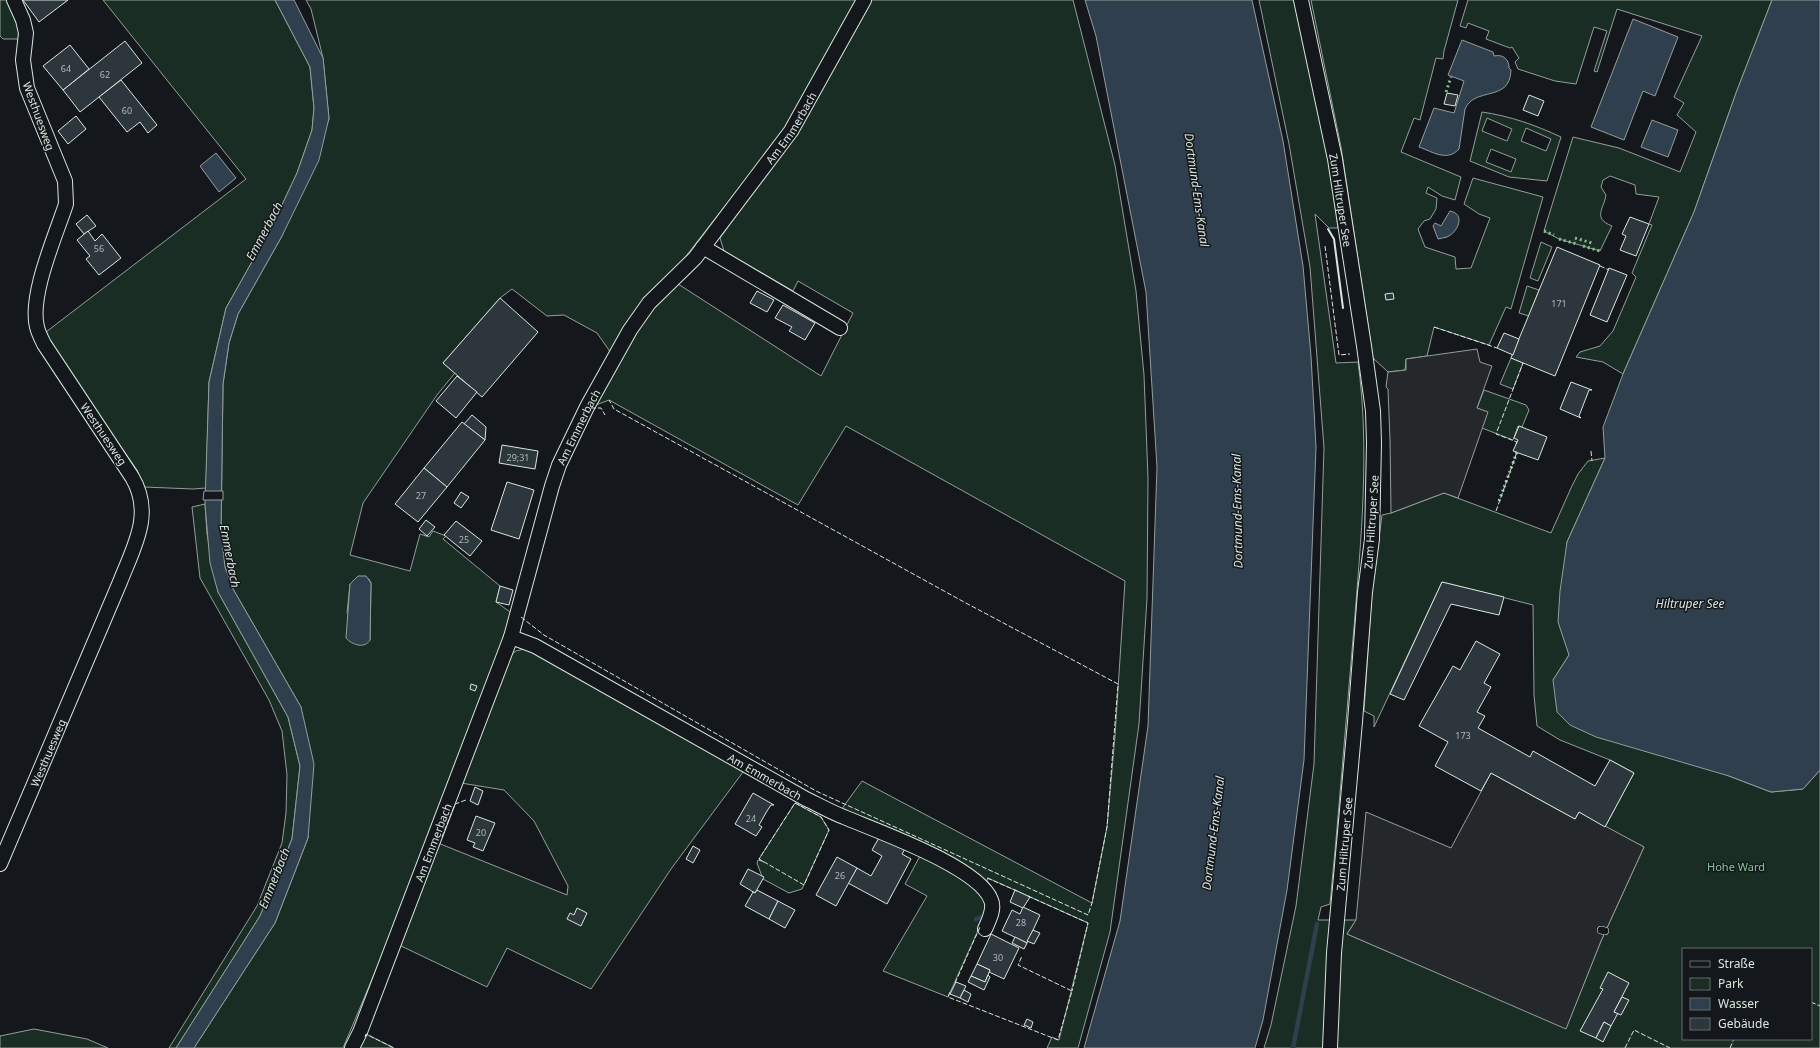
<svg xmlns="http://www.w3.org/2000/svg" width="1820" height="1048" font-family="'Noto Sans',sans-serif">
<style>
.green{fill:#1a2d24;stroke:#939e99;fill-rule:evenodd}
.parking{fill:#24282b;stroke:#939e99}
.water{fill:#2f3f4d;stroke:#939e99}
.pier{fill:#14181c;stroke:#939e99}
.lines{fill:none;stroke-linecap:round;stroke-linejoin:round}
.stream{stroke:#2f3f4d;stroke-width:4.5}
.building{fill:#2c363c;stroke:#d8e6dc}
.lane-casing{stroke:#d8e6dc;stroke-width:8}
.street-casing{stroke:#d8e6dc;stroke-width:16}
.lane{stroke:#14181c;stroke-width:7}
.street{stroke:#14181c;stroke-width:14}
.hedge{stroke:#8ac095;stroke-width:3;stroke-dasharray:2 3;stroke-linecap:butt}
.fence{stroke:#d8e6dc;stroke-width:1;stroke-dasharray:5 2;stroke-linecap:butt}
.wall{stroke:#d8e6dc;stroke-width:2}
.labels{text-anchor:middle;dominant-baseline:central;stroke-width:3;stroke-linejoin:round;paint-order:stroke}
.number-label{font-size:9px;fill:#adbab4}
.street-label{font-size:11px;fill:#d8e6dc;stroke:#14181c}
.park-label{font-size:11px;fill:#8ac095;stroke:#14181c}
.water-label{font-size:12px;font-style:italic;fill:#d8e6dc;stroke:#14181c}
</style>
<rect width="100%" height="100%" fill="#14181c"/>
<g class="green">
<polygon points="0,0 7,0 18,22 19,39 3,39 0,36"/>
<polygon points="103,0 275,0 310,67 314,108 312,130 297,173 271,228 226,308 209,382 206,488 193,489 144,487 137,470 48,343 46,332 246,179"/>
<path d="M 306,0 L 1073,0 L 1115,165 L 1136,291 L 1144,375 L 1148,478 L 1147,598 L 1139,724 L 1110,932 L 1078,1048 L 1047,1048 L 1052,1037 L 1059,1040 L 1088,923 L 988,878 L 986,883 L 841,810 L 862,781 L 1092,903 L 1107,827 L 1115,736 L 1125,581 L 846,426 L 798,505 L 609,400 L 591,407 L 631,333 L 675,282 L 821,376 L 853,313 L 798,281 L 793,291 L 724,251 L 720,238 L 810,113 L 786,127 L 611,353 L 597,333 L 564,315 L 547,316 L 512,289 L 500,298 L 443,363 L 455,373 L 437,395 L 363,503 L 350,555 L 410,571 L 420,534 L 429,537 L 433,531 L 446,536 L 443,539 L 500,586 L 496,602 L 513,614 L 397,920 L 343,1048 L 194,1048 L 275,923 L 308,838 L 301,707 L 233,589 L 225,567 L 221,532 L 223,384 L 229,343 L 238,314 L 282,236 L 329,119 L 323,58 L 311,9 ZM 369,579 L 371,583 L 370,640 L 347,613 L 350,584 Z"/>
<path d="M 1259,0 L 1296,0 L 1330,159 L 1338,228 L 1329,228 L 1315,214 L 1336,363 L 1358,362 C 1370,450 1361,539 1354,627 C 1346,719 1339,812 1330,904 L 1321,907 L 1318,920 L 1356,920 L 1347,934 L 1566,1028 L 1601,941 L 1644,847 L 1605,827 L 1634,773 L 1610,760 L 1560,740 L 1537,726 L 1534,695 L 1533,605 L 1442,582 L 1374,727 L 1374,716 L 1364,711 L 1372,591 L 1382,515 L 1391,513 L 1444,493 L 1551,533 L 1571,488 L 1578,474 L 1588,461 L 1605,458 L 1567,542 L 1569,655 L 1553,680 L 1729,776 L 1771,792 L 1803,789 L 1820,770 L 1820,1048 L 1264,1048 L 1271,1025 L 1296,906 L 1314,764 L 1324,448 L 1310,267 L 1289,144 ZM 1683,949 L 1811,949 L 1811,1039 L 1683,1039 Z"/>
<polygon points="1311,0 1458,0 1444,51 1443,59 1436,58 1420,120 1414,118 1401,152 1461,177 1455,200 1442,196 1428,187 1426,193 1437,198 1436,209 1430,219 1424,221 1418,229 1425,247 1455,257 1456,269 1471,268 1490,218 1479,214 1464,204 1473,178 1543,197 1511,309 1506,307 1489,345 1434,327 1427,356 1406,359 1405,370 1388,372 1373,358 1341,147"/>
<path d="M 1468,0 L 1772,0 L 1736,93 L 1694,212 L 1623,374 L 1603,362 L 1576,357 L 1580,352 L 1600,346 L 1613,331 L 1636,277 L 1632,273 L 1652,225 L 1649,224 L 1659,197 L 1636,194 L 1635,185 L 1610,176 L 1603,180 L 1601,187 L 1606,195 C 1604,209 1592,218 1612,226 L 1600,251 L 1559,239 L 1544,231 L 1573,137 L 1619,148 L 1680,172 L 1696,132 L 1677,115 L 1684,103 L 1674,97 L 1702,36 L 1617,9 L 1597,72 L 1594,71 L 1607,31 L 1594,27 L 1576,84 L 1555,81 L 1518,69 L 1515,62 L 1519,58 L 1512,47 L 1510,48 L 1486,39 L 1489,31 L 1468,23 L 1466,28 L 1460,26 Z"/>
<path d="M 1482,112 C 1510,116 1535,125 1561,137 L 1547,181 L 1509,177 L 1470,161 ZM 1487,118 L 1512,129 L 1507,141 L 1482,131 ZM 1526,128 L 1551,139 L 1546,151 L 1521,141 ZM 1491,149 L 1516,159 L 1511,172 L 1486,162 Z"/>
<polygon points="1541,242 1552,247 1538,281 1530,278"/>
<polygon points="1527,286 1539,290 1529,316 1519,313"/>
<polygon points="1511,358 1523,363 1513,389 1500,384"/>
<polygon points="1484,390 1526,405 1529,410 1522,427 1518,426 1513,440 1482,428 1487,412 1477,408"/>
<polygon points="205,504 207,534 218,592 288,717 300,766 292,839 260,916 176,1048 169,1048 257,906 282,843 286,813 287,775 282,731 269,700 200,578 192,507"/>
<polygon points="528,648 746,768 671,869 591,989 507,948 487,987 399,945 438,843 567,895 568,886 534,821 504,790 461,783 507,658 516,651"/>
<polygon points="795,803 821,817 829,830 802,889 789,893 763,879 757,863 758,860 764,862 759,859"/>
<polygon points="921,854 961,874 984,899 986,909 980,926 948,997 883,971 927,896 905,884"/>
<polygon points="34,1029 87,1039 108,1048 0,1048 0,1036"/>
<polygon points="366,1034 394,1048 360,1048"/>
</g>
<g class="parking">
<polygon points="1477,349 1480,362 1492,366 1477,408 1488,412 1458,498 1444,493 1391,513 1390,440 1388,389 1386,387 1388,372 1406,370 1406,359"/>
<polygon points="1491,773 1575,819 1579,812 1644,847 1601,941 1566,1029 1347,934 1356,920 1366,812 1451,848"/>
</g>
<g class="water">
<polygon points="275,0 294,0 323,58 329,118 319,160 282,236 238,314 229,343 223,384 221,532 225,567 233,589 301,707 314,764 308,838 275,923 194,1048 176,1048 260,916 292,839 300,766 288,717 218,592 210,563 205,504 209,382 226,308 271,228 297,173 312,130 314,108 310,67"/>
<polygon points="1085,0 1252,0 1283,141 1303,266 1311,356 1316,447 1304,760 1287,890 1263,1020 1255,1048 1084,1048 1120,921 1148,726 1157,467 1146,292 1096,36"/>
<polygon points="1772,0 1820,0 1820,770 1803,789 1771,792 1729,776 1596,737 1570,725 1557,712 1553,680 1569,655 1558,622 1560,591 1567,542 1605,458 1603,427 1623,374 1694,212 1736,93"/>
<polygon points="1633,19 1678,37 1655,96 1643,91 1624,140 1591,127"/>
<path d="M 1462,40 L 1493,52 L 1494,56 C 1503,54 1509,59 1509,68 L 1511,70 C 1510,103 1475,86 1465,109 L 1459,149 C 1447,162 1433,152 1419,147 L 1434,108 L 1454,113 L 1464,81 L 1448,75 Z"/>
<polygon points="1652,120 1678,130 1668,157 1641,147"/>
<polygon points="216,153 236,178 219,192 200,166"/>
<path d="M 1450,211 C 1466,214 1458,232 1447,237 C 1444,238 1441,238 1438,239 L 1433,226 L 1435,223 L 1441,226 Z"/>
<path d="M 358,576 L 366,576 L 371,583 L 370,640 C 365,649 352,645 346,638 L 350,584 Z"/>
</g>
<polygon class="pier" points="204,491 223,491 223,500 203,500"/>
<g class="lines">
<g class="stream">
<polyline points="976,919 989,914"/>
<polyline points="1293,1048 1317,924"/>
</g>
</g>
<g class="building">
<polygon points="23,0 68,0 39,22"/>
<polygon points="125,41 142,63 80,112 63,90"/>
<polygon points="70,45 89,69 63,90 43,66"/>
<polygon points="121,80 157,125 148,133 140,122 127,132 99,97"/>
<polygon points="1447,93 1458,95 1455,106 1444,104"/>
<polygon points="1529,95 1544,101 1538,116 1523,110"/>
<polygon points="76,116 86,129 68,144 58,131"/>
<polygon points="87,215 96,226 84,234 76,224"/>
<polygon points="1630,217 1649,224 1636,256 1620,250 1626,236 1622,234"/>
<polygon points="88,231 95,241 102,234 121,258 99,275 86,259 90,256 77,240"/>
<polygon points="1557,247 1600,265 1555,376 1511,358"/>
<polygon points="1609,268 1627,275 1607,322 1590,315"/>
<polygon points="757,291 774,300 767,312 750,303"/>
<polygon points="1393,293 1394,299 1386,300 1385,294"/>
<polygon points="500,298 538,332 482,397 443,363"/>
<polygon points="783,305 815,323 805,340 789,331 792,327 775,318"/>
<polygon points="1504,333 1519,339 1513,355 1497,348"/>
<polygon points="457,376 477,392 456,418 436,401"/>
<polygon points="1571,382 1592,390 1589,390 1579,416 1581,418 1560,409"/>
<polygon points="472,415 486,427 485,440 464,424"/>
<polygon points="462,422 485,440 447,487 424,468"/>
<polygon points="1519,426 1547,437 1538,460 1513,451 1518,440 1514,438"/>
<polygon points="502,445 538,451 535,469 499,463"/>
<polygon points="424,468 447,487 418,522 395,504"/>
<polygon points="507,482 534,490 519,539 491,530"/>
<polygon points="461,492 469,497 461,508 454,503"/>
<polygon points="426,520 435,527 427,536 419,529"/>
<polygon points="456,521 482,541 470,556 444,535"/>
<polygon points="1442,582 1504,597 1499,615 1451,604 1404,700 1390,694"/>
<polygon points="500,586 513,590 509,605 496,602"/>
<polygon points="1476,641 1500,654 1484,683 1491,687 1477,712 1485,716 1478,728 1530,757 1533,751 1595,786 1610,760 1634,773 1605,827 1579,812 1575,819 1491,773 1481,791 1435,766 1448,742 1419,726 1453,666 1460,670"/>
<polygon points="471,684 477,686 475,691 470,689"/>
<polygon points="475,787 483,791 478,805 470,801"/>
<polygon points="753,793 774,805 771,805 767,811 759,825 762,827 756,836 735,824"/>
<polygon points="476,816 495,823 483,851 473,847 475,843 467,840"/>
<polygon points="880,836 905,849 902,854 911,859 887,904 848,883 857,868 871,876 882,856 872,850"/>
<polygon points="693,846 700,850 693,863 686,859"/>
<polygon points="837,857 857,868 836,906 816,895"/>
<polygon points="748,869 764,877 755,893 740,884"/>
<polygon points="757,890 778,901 769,919 745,906 753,892 755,893"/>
<polygon points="1015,890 1030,897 1023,908 1010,902"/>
<polygon points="778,901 795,910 785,928 769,919"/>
<polygon points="1023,907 1040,915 1027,943 1002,931 1012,910 1020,914"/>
<polygon points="577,908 587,913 581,926 567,919 570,913 574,915"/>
<polygon points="1033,930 1040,933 1034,944 1027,941"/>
<polygon points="991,934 1019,948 1004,979 989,972 990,970 977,964"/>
<polygon points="1015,937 1027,943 1024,949 1012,943"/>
<polygon points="977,964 990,970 985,982 971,976"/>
<polygon points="1608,972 1629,983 1614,1012 1618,1013 1611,1026 1604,1022 1596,1038 1580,1031 1603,989 1600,988"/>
<polygon points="988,975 990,977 984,990 968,982 971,976 985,982"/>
<polygon points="956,982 966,986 960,998 950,994"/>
<polygon points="964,990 971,994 968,1002 960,998"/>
<polygon points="1622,997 1629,1000 1621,1015 1614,1012"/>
<polygon points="1027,1019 1033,1022 1031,1028 1024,1025"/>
<polygon points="1604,1022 1611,1026 1603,1042 1596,1038"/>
</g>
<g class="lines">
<defs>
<polyline id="lane" points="1601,930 1605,931"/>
<g id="street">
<path id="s1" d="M 1301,0 L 1335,159 L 1364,346 L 1373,411 L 1374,443 L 1372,539 L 1365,592 L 1355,722 L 1334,953 L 1330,1048"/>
<polyline points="703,247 840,328"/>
<path id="s2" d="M 511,637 L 535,646 L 806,799 C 819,805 831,812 844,817 C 877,831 979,867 991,900 C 995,909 989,920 985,929"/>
<path id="s3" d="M 0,864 L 120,582 C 134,546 154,514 132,477 L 44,344 C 41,338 38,332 37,327 C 29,295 56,235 66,204 L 65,181 L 27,88 L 23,60 L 26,33 L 23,20 L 14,0"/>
<path id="s4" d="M 352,1048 L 360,1032 L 511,637 L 552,486 L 559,465 L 587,407 L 630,330 L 649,303 L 695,258 L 791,131 L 864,0"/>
</g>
</defs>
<use href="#lane" class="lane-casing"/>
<use href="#street" class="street-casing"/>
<use href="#lane" class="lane"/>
<use href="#street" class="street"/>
<g class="hedge">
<polyline points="1446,92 1451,77"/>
<polyline points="1544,231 1554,235"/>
<polyline points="1575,238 1592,243"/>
<polyline points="1559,239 1577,244"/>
<polyline points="1583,246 1600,251"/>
<polyline points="1499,501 1517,452"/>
</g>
<g class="fence">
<polyline points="1325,246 1339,355 1350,354"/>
<polyline points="1600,266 1609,270"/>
<polyline points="1434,327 1497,348"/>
<polyline points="591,408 601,408 605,415"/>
<polyline points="1516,444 1517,442 1496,434 1523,363"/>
<polyline points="1591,451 1592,461"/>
<polyline points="1496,511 1517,452 1515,452"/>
<polyline points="521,617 544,635 816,791 1088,915 1092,903 1107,827 1118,684 964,602 614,409 609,400"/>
<polygon points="795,803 821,817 829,830 804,885 759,859"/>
<polyline points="442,837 455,804 466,800"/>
<polyline points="987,878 1017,891"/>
<polyline points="1028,896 1088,923 1072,991"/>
<polyline points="955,983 980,927"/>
<polyline points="950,992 948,997 1058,1040 1072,991 1018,965 1022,956"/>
<polyline points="1811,1002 1820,1006"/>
<polyline points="365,1037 366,1034 394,1048"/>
<polyline points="1625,1048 1634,1030 1670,1048"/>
<polyline points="1730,1048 1734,1039"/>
</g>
<polyline class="wall" points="1328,229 1334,239 1343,308"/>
</g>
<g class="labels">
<g class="number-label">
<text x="66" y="68">64</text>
<text x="105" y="74">62</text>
<text x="127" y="110">60</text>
<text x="99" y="248">56</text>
<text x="1559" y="303">171</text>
<text x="518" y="457">29;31</text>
<text x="421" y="495">27</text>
<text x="464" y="539">25</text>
<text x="1463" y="735">173</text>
<text x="751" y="818">24</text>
<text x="481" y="832">20</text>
<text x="840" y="875">26</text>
<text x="1021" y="922">28</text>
<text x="998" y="957">30</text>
</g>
<g class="street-label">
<text transform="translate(39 116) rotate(70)">Westhuesweg</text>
<text stroke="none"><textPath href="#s4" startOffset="1031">Am Emmerbach</textPath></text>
<text stroke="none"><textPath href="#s1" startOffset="204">Zum Hiltruper See</textPath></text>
<text stroke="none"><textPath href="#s4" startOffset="662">Am Emmerbach</textPath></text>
<text transform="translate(104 434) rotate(56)">Westhuesweg</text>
<text transform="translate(1371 522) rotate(-86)">Zum Hiltruper See</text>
<text stroke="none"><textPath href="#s3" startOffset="121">Westhuesweg</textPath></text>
<text stroke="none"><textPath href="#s2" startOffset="290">Am Emmerbach</textPath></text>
<text stroke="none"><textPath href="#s4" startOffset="221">Am Emmerbach</textPath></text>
<text transform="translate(1344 844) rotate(-85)">Zum Hiltruper See</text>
</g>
<g class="park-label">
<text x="1736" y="866">Hohe Ward</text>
</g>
<g class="water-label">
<text transform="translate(1197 190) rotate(82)">Dortmund-Ems-Kanal</text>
<text transform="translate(264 231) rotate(-62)">Emmerbach</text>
<text transform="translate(1237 511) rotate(-91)">Dortmund-Ems-Kanal</text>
<text transform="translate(230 556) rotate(79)">Emmerbach</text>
<text x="1690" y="603">Hiltruper See</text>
<text transform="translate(1213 833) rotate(-83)">Dortmund-Ems-Kanal</text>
<text transform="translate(274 878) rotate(-68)">Emmerbach</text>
</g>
</g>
<rect x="1682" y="948" width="130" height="92" fill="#14181c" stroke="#626a69"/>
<rect x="1690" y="961" width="20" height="6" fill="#14181c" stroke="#626a69"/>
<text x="1718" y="968" font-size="12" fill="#d8e6dc">Straße</text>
<rect x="1690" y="978" width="20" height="12" fill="#1a2d24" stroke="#626a69"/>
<text x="1718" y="988" font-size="12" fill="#d8e6dc">Park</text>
<rect x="1690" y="998" width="20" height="12" fill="#2f3f4d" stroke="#626a69"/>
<text x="1718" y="1008" font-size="12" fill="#d8e6dc">Wasser</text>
<rect x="1690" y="1018" width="20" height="12" fill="#2c363c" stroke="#626a69"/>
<text x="1718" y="1028" font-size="12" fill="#d8e6dc">Gebäude</text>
</svg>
